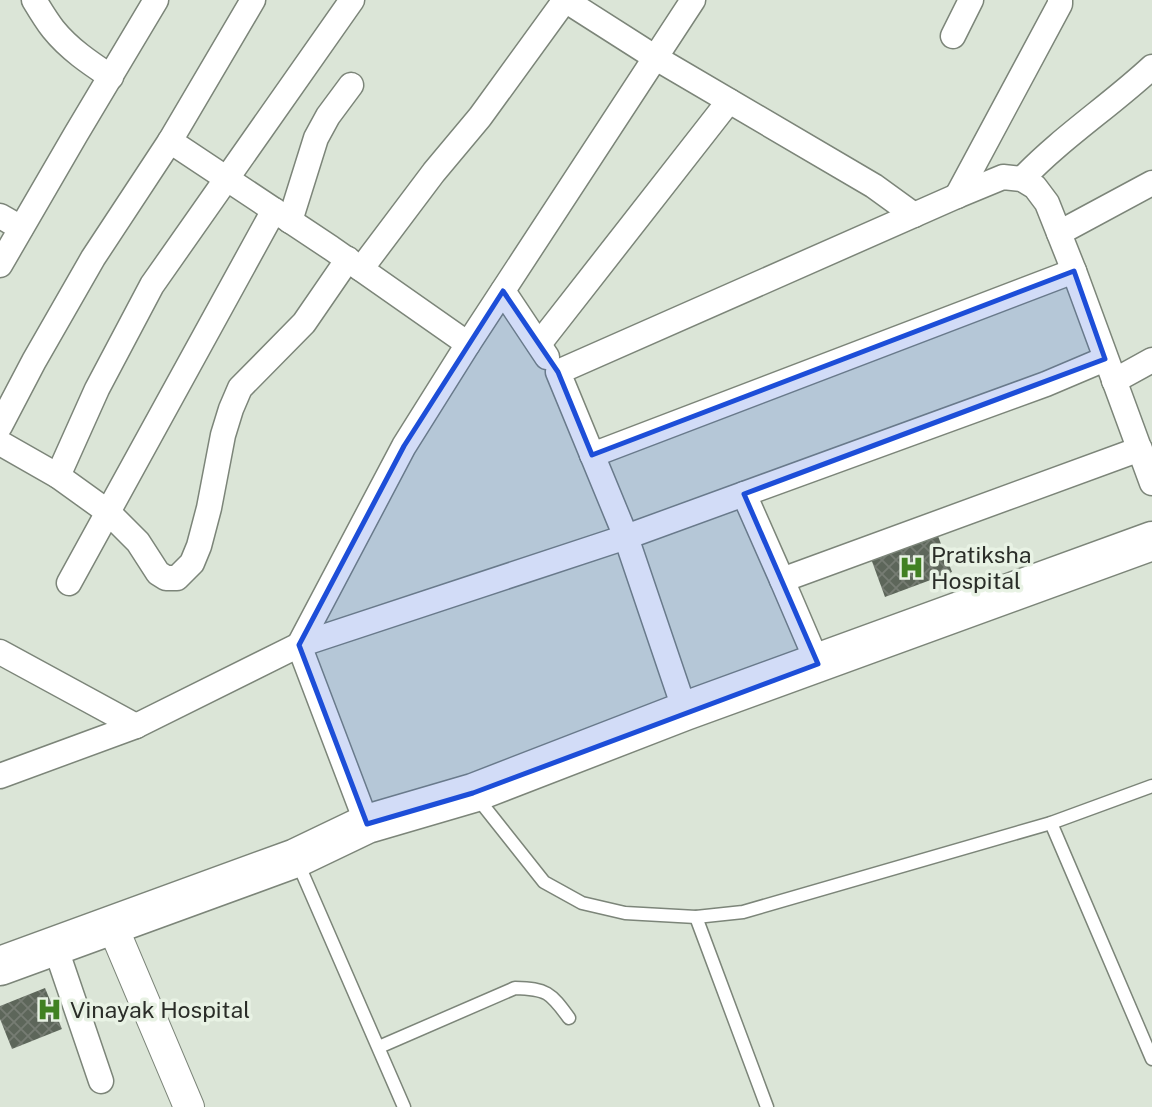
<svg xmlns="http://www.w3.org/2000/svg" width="1152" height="1107" font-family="'Public Sans',sans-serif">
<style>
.building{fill:url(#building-cross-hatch)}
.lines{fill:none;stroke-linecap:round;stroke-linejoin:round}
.service-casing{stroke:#7c8579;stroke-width:15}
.minor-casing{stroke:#7c8579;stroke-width:27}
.tertiary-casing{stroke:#7c8579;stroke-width:32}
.primary-casing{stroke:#7c8579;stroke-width:41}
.service{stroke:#fff;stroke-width:12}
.minor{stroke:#fff;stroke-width:24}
.tertiary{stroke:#fff;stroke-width:30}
.primary{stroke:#fff;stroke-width:38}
.marked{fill:#1d4ed8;fill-opacity:0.2;stroke:#1d4ed8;stroke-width:5;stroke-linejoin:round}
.labels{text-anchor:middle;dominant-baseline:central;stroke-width:7;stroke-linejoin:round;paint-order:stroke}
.poi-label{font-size:23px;fill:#2a2d28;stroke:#e8f2e4;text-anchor:start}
</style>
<defs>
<pattern id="building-cross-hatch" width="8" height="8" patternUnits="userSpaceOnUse" patternTransform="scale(1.75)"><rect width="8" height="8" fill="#5d665a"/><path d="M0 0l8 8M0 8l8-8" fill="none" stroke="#767c73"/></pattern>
</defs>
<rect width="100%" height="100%" fill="#dbe5d7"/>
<g class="building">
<polygon points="936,531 952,572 885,597 870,556"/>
<polygon points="45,988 62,1029 12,1049 0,1019 0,1006"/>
</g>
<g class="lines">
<defs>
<g id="service">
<polyline points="475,795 544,882 582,903 625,913 696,917 743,912 1051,823 1152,786"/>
<polyline points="1051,823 1152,1059"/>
<polyline points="297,861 404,1107"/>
<polyline points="696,917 767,1107"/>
<path d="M 379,1047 L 515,988 C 547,989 550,992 569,1018"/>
</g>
<g id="minor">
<path d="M 34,0 C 40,10 46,20 53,29 C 69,49 90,63 111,77"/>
<polyline points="565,0 656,58 874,186 914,215"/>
<polyline points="953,36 971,0"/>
<polyline points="170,141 331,248 468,344"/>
<path d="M 1022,179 C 1062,137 1110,106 1152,67"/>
<polyline points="957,196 1060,4 1060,0"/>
<polyline points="0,216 21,228"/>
<polyline points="290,221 316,138 328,116 351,85"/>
<polyline points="1059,233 1152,183"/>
<polyline points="0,265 76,134 156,0"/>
<polyline points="361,269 434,172 480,117 565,0"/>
<polyline points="503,291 547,357"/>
<polyline points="539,344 729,101"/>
<polyline points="1114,381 1152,360"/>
<polyline points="0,426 34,361 93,258 170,141 253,0"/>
<polyline points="0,443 58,476 108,512 138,542 158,573 166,578 177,578 192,563 199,546 209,508 223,435 231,409 240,388 304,323 348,259"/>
<polyline points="592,455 1074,271"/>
<polyline points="58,476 97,389 152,285 352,0"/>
<polyline points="744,494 782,580"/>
<polyline points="69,583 274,210"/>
<polyline points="0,652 136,726"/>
<polyline points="818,664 782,580 1140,449"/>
<polyline points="685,711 626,537 558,372 957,196 1003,177 1022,179 1035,187 1047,203 1074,271 1152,483"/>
<polyline points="0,776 136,726 299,645 626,537 1046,384 1105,359"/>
<polyline points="367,824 299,645 404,446 468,344 693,0"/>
<polyline points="55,946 101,1081"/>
</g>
<polyline id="tertiary" points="112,925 189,1107"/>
<polyline id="primary" points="0,966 296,858 367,824 473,793 685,711 1152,541"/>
</defs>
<use href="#service" class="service-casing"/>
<use href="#minor" class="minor-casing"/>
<use href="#tertiary" class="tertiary-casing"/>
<use href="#primary" class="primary-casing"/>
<use href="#service" class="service"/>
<use href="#minor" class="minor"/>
<use href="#tertiary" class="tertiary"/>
<use href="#primary" class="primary"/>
</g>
<path class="marked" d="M 1074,271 L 1105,359 L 744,494 L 818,664 L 473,793 L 367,824 L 299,645 L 404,446 L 503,291 L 558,372 L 592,455 Z"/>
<defs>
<symbol id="hospital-bare" viewBox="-9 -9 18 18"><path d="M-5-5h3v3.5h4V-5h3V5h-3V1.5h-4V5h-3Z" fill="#418122" stroke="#e8f2e4" stroke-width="2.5" paint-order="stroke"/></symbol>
</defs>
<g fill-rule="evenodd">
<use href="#hospital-bare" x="894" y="550" width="35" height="35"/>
<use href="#hospital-bare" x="32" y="992" width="35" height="35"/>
</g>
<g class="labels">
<g class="poi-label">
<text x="931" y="554">Pratiksha<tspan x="931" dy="26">Hospital</tspan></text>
<text x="70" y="1009">Vinayak Hospital</text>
</g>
</g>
</svg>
